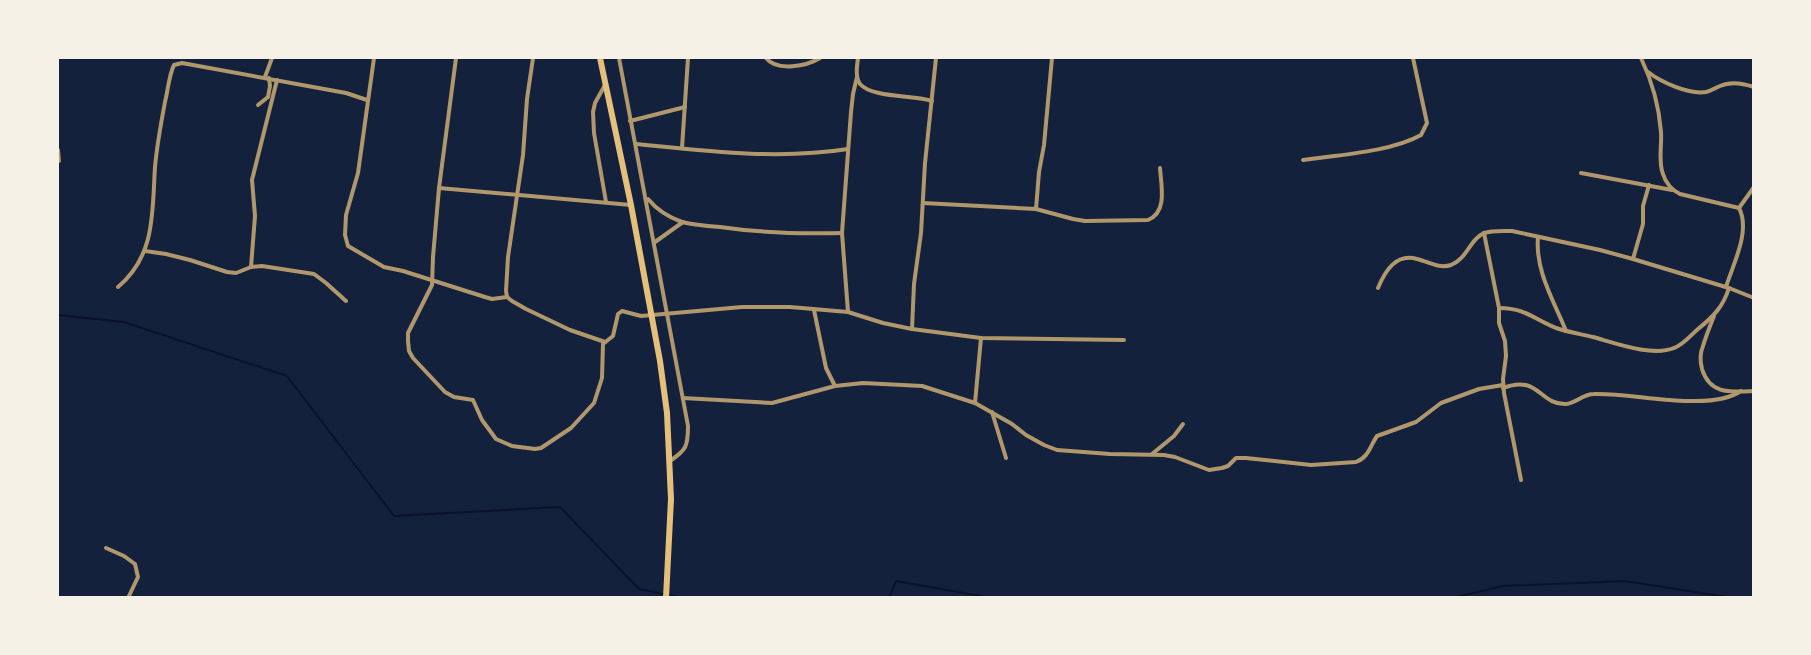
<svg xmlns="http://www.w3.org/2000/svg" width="1811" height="655" font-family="'Sofia Sans Condensed',sans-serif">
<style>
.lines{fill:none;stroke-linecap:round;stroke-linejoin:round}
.stream{stroke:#0b132b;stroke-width:2}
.minor{stroke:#b1986c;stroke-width:4}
.trunk{stroke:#e5c07b;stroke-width:6}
</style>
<rect width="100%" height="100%" fill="#14213d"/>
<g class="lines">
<g class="stream">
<polyline points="58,315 124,322 287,376 394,516 560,507 639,589 683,598"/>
<polyline points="889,598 896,581 992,598"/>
<polyline points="1452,598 1503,586 1625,581 1733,598"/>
</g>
<g class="minor">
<polyline points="374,58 358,173 346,215 345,235 348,246 384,267 403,271 485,297 492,299 507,297"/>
<polyline points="456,58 439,188 433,257 432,285 408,333 408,341 409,351 413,358 445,392 454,397 473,400 482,420 496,439 512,446 535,449 541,448 571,428 594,403 602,378 603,344 613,336 618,314 622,311 641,316 742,307 790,307 848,312 883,323 912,329 981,338 1124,340"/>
<polyline points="533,58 527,99 523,155 508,257 506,291 507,297 512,301 526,309 570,330 605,342"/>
<path d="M 619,58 L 688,426 C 688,447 686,450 670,461"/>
<path d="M 766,58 C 777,72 807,66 820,58"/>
<path d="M 858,58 C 857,66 855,77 860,84 C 872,98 914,95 932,101"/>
<path d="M 1641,58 C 1652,81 1659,106 1661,132 C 1662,145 1658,162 1663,174 C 1666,184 1672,190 1680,194 L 1739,208 C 1751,231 1733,264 1726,287"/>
<path d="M 1648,72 C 1661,82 1689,95 1706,92 C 1711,91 1715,88 1720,86 C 1731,81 1742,83 1754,87"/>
<polyline points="265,77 272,58"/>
<polyline points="605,85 595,103 593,112 594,133 606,202"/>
<polyline points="258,105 268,97 270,86 269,78"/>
<polyline points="630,121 685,107"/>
<path d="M 636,144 C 706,151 778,160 848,149"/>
<polyline points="682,148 688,58"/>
<polyline points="58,150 59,161"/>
<path d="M 1303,160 C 1337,155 1391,152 1421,135 L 1427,123 L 1413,58"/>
<polyline points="1581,173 1672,190"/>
<polyline points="439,188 631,205"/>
<path d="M 648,199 C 657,210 668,217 682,222 C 694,225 707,226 720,227 C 761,233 801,234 842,233"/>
<polyline points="923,203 1036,209 1039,172 1044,145 1052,58"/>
<polyline points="1739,208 1754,187"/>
<path d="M 1036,209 L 1073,219 L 1085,221 L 1148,220 C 1168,212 1161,185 1160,168"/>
<polyline points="1484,233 1499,308 1499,323 1505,341 1506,356 1503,379 1504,393 1521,480"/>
<path d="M 1538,237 C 1535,271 1554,301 1566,331"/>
<polyline points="655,242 683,222"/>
<polyline points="145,251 166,254 190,260 227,272 236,273 251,267 262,266 314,274 326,283 346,301"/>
<polyline points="1633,259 1643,224 1643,206 1649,185"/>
<polyline points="251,267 255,216 252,180 277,80"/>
<path d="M 118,287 C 156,255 152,212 155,167 C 157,145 161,123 165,102 C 168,90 169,75 174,65 L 182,63 L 346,93 L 367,100"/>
<path d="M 1378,288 C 1385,271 1396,253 1417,259 C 1429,262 1439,269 1451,265 C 1467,259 1470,239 1484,233 C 1493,230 1503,231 1512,231 L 1600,250 L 1633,259 L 1729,288 L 1754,298"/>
<path d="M 1499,308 C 1525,308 1534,319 1556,328 C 1568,332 1580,334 1593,337 C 1615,343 1652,357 1674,348 C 1683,345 1691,335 1698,329 C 1713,317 1723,307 1729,288"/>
<polyline points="814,310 826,368 835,386"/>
<polyline points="848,312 842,233 851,112 853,94 857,77"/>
<path d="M 1714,316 C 1710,326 1706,336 1703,346 C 1700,353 1700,361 1702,369 C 1710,395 1731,392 1754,391"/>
<polyline points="912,329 914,284 921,233 925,163 936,58"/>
<path d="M 1503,388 C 1539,374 1539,405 1566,404 C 1576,403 1583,394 1594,394 C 1632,392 1708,413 1741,391"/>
<path d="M 683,398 L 772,403 L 835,386 L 863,383 L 922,386 L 975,403 L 1012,424 L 1026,435 L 1044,445 L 1057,450 L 1110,454 L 1164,455 L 1175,457 L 1209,470 L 1222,468 L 1228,466 L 1236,458 L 1246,458 L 1311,465 L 1356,462 C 1369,457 1370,446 1377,436 L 1416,422 L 1441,403 L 1479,389 L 1503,385"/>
<polyline points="975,403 981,338"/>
<polyline points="992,412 1006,458"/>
<polyline points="1152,454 1174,436 1183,424"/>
<polyline points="106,548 124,556 135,564 138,577 128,598"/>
</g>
<polyline class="trunk" points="600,58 631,205 660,361 667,413 671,499 666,598"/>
</g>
<rect width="1811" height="655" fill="none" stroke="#f6f1e7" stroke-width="118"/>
</svg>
